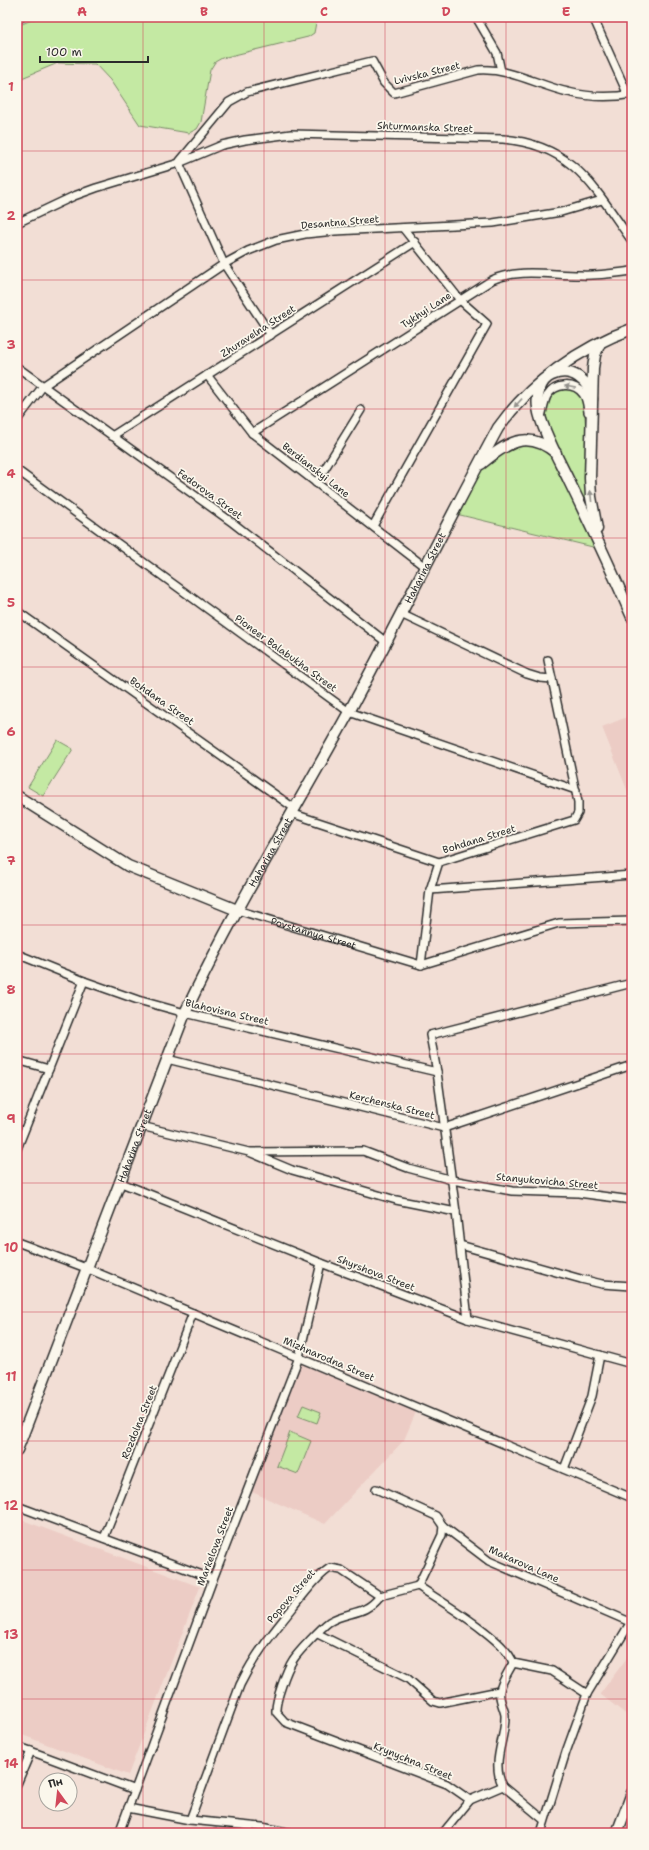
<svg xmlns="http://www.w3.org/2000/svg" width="649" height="1850" font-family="'Shantell Sans',sans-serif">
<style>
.built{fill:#ecccc5}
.green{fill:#c4e9a3;stroke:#788a67}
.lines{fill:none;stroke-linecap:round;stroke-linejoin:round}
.street-casing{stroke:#2b2b2b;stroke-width:10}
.secondary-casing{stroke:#2b2b2b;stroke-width:13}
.street{stroke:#fbf7ec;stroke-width:7}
.secondary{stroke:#fbf7ec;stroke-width:10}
.rail{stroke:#2b2b2b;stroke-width:2;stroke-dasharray:6 3;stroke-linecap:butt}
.oneway{fill:#93918c}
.grid{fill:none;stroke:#d1495b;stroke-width:1;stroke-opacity:0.55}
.labels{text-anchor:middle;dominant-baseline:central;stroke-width:3.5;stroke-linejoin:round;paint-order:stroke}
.street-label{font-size:10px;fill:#2b2b2b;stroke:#fbf7ec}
.neatline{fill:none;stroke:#d1495b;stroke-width:1.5}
.grid-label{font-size:13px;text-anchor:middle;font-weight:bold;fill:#d1495b}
</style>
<rect width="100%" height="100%" fill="#f2ded5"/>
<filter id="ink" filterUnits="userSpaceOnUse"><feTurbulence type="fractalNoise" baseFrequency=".025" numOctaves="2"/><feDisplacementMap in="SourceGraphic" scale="8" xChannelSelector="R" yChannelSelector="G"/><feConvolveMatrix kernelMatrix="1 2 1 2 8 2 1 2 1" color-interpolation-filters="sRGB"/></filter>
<g filter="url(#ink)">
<g class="built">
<polygon points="632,715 632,802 602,727"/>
<polygon points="301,1364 416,1412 404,1440 325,1524 252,1492"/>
<polygon points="17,1518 200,1587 128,1775 17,1733"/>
<polygon points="632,1651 632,1719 600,1694"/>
<polygon points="632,1803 632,1833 621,1833"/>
</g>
<g class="green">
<polygon points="39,17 317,17 314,33 308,37 222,58 215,62 210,70 201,122 197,129 189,133 140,125 110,80 95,64 58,63 17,80 17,26"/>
<path d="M 565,388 C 576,390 580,394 584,404 L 593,523 L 544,418 C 548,402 548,393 565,388 Z"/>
<polygon points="519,444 538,445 554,456 597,548 456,514 478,471 501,452"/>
<polygon points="57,740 73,749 43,796 28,787"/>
<polygon points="303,1405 321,1412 317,1423 298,1416"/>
<polygon points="290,1432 311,1441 298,1474 277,1466"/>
</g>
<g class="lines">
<defs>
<g id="street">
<polyline points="476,17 497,53 501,71"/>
<polyline points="593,17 628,95"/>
<polyline points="17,19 22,17"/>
<path d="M 180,161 L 229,102 L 247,92 L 372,61 L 384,83 L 394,93 L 478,70 C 511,68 537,85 568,92 C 588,97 611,98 632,94"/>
<polyline points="179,163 224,264 271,335"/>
<path d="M 17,223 L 74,196 L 96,188 L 179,163 L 222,145 L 245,140 L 291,134 L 503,139 C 574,145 594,188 632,241"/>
<polyline points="17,367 233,523 386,642"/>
<polyline points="207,375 252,433 425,567"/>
<path d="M 541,417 C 543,410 544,402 547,396 C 555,383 574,382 583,394 C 587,399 587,405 588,412"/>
<polyline points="17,420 43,386 224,264 248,251 276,240 305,234 335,231 493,223 561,212 602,200"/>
<path d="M 252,433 L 492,280 C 519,268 550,275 580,275 C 597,276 615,273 632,271"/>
<polyline points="112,436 415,242"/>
<polyline points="17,470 349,712 576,790"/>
<polyline points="316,483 361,410"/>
<polyline points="373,526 487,324 460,300 403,228"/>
<polyline points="17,611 294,808"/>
<polyline points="401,614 527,674 540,678 552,679"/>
<polyline points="291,813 439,862 574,820 578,813 578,802 548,660"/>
<polyline points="430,890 632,875"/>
<path id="s1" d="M 237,910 L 421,965 L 559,923 L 632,921"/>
<polyline points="17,954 84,981 138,1000 185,1013 437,1072"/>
<polyline points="421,965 430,890 439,862"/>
<polyline points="167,1059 444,1128 632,1065"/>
<polyline points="17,1060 49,1069"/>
<polyline points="141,1126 249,1152 292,1170 396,1200 456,1212"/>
<polyline points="17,1149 84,981"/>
<polyline points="249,1152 363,1151 408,1168 452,1180 512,1191 578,1193 632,1200"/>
<polyline points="119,1182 321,1263 468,1319 632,1364"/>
<polyline points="17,1242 86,1268 632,1498"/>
<polyline points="460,1245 581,1279 602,1284 632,1286"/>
<polyline points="468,1319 456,1212 437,1072 430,1035 632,983"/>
<polyline points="564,1469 592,1396 600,1355"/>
<polyline points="376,1489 436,1516 443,1526 489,1561 630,1622"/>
<polyline points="17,1506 213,1579"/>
<polyline points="104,1538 193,1313"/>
<polyline points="418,1586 442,1535 443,1526"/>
<path d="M 380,1596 C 364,1617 348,1610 329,1622 C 322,1627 298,1652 293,1660 C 287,1669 275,1701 276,1712 L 285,1722 L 447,1784 L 470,1800"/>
<polyline points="318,1634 407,1678 433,1701 440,1703 499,1691"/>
<path d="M 513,1663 C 509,1671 501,1682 500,1691 C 498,1698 504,1708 505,1715 C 506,1739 490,1763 503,1786 L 544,1820"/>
<polyline points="513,1663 552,1671 587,1694"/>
<polyline points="17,1746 135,1790"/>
<polyline points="17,1784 31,1751"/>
<polyline points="128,1808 190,1820 262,1827 291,1833"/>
<path d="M 190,1820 L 240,1685 C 255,1654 274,1631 296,1604 C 306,1592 317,1576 330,1568 L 341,1570 L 380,1596 L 418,1586 C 440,1601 507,1640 513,1663"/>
<polyline points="119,1833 213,1579 299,1357 321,1263"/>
<polyline points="443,1833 470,1800 503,1786"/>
<polyline points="541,1833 566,1752 587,1694 632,1620"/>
</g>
<g id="secondary">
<path d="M 592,399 C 589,381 572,366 552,375 C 540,380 536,396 538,408 C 541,428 560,462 569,481 C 591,526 612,571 632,617"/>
<path d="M 481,464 C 506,444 526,428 556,453"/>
<polyline points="597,529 591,497 590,478 593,368 595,355 600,343"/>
<polyline points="17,796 128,866 237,910"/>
<path id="s2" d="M 17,1450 L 185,1013 C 234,909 294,812 349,712 C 400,618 447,522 498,428 C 529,384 580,347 632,329"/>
<polyline points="617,1833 632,1793"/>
</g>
</defs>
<use href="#street" class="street-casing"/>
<use href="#secondary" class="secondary-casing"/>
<use href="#street" class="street"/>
<use href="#secondary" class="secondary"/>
<polyline class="rail" points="628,1833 632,1825"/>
</g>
<defs><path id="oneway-solid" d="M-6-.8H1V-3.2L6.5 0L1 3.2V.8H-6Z"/></defs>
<g class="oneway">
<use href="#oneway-solid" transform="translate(570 387) rotate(-169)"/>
<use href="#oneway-solid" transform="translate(518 403) rotate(133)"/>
<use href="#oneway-solid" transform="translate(591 496) rotate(-96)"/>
</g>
</g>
<path class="grid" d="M 143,17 L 143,1833M 264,17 L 264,1833M 385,17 L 385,1833M 506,17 L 506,1833M 17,151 L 632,151M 17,280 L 632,280M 17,409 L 632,409M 17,538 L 632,538M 17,667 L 632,667M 17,796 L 632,796M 17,925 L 632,925M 17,1054 L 632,1054M 17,1183 L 632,1183M 17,1312 L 632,1312M 17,1441 L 632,1441M 17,1570 L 632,1570M 17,1699 L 632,1699"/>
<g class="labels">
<g class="street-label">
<text transform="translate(427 73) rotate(-14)">Lvivska Street</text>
<text transform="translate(425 127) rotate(2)">Shturmanska Street</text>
<text transform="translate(340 222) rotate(-5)">Desantna Street</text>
<text transform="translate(426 310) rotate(-33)">Tykhyi Lane</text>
<text transform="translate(258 331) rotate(-33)">Zhuravelna Street</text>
<text transform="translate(316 470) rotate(38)">Berdianskyi Lane</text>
<text transform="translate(210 494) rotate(36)">Fedorova Street</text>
<text stroke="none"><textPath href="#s2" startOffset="974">Haharina Street</textPath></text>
<text transform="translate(286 653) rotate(36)">Pioneer Balabukha Street</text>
<text transform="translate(162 701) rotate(35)">Bohdana Street</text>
<text transform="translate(479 839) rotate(-17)">Bohdana Street</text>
<text stroke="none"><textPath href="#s2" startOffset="650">Haharina Street</textPath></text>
<text stroke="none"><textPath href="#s1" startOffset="80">Povstannya Street</textPath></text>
<text transform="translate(227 1012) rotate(13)">Blahovisna Street</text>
<text transform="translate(392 1105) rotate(14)">Kerchenska Street</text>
<text stroke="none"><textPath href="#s2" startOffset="326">Haharina Street</textPath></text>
<text transform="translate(547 1181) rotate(5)">Stanyukovicha Street</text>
<text transform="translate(376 1273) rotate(21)">Shyrshova Street</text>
<text transform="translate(329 1359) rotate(23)">Mizhnarodna Street</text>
<text transform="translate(139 1422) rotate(-68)">Rozdolna Street</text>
<text transform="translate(215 1546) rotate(-69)">Markelova Street</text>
<text transform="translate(524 1564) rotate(24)">Makarova Lane</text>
<text transform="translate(291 1596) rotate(-49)">Popova Street</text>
<text transform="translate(413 1761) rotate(22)">Krynychna Street</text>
</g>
</g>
<rect width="649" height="1850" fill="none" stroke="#fbf7ec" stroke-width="44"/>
<g transform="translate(58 1792) rotate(345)"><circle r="19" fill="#fbf7ec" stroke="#a8a59f"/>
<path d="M0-3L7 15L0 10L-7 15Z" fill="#d1495b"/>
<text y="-6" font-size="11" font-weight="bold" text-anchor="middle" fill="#2b2b2b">Пн</text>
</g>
<path d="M40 56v6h108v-6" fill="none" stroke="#2b2b2b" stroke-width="2"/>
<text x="46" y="56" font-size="12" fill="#2b2b2b" stroke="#fbf7ec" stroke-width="3" paint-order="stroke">100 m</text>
<rect x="22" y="22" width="605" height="1806" class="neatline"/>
<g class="grid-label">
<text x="82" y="16">A</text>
<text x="204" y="16">B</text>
<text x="324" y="16">C</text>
<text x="446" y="16">D</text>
<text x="566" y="16">E</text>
<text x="11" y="91">1</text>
<text x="11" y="220">2</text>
<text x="11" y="349">3</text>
<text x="11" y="478">4</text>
<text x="11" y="607">5</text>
<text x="11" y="736">6</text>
<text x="11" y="865">7</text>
<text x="11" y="994">8</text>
<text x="11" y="1123">9</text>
<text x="11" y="1252">10</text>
<text x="11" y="1381">11</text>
<text x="11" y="1510">12</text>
<text x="11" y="1639">13</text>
<text x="11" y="1768">14</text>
</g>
</svg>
